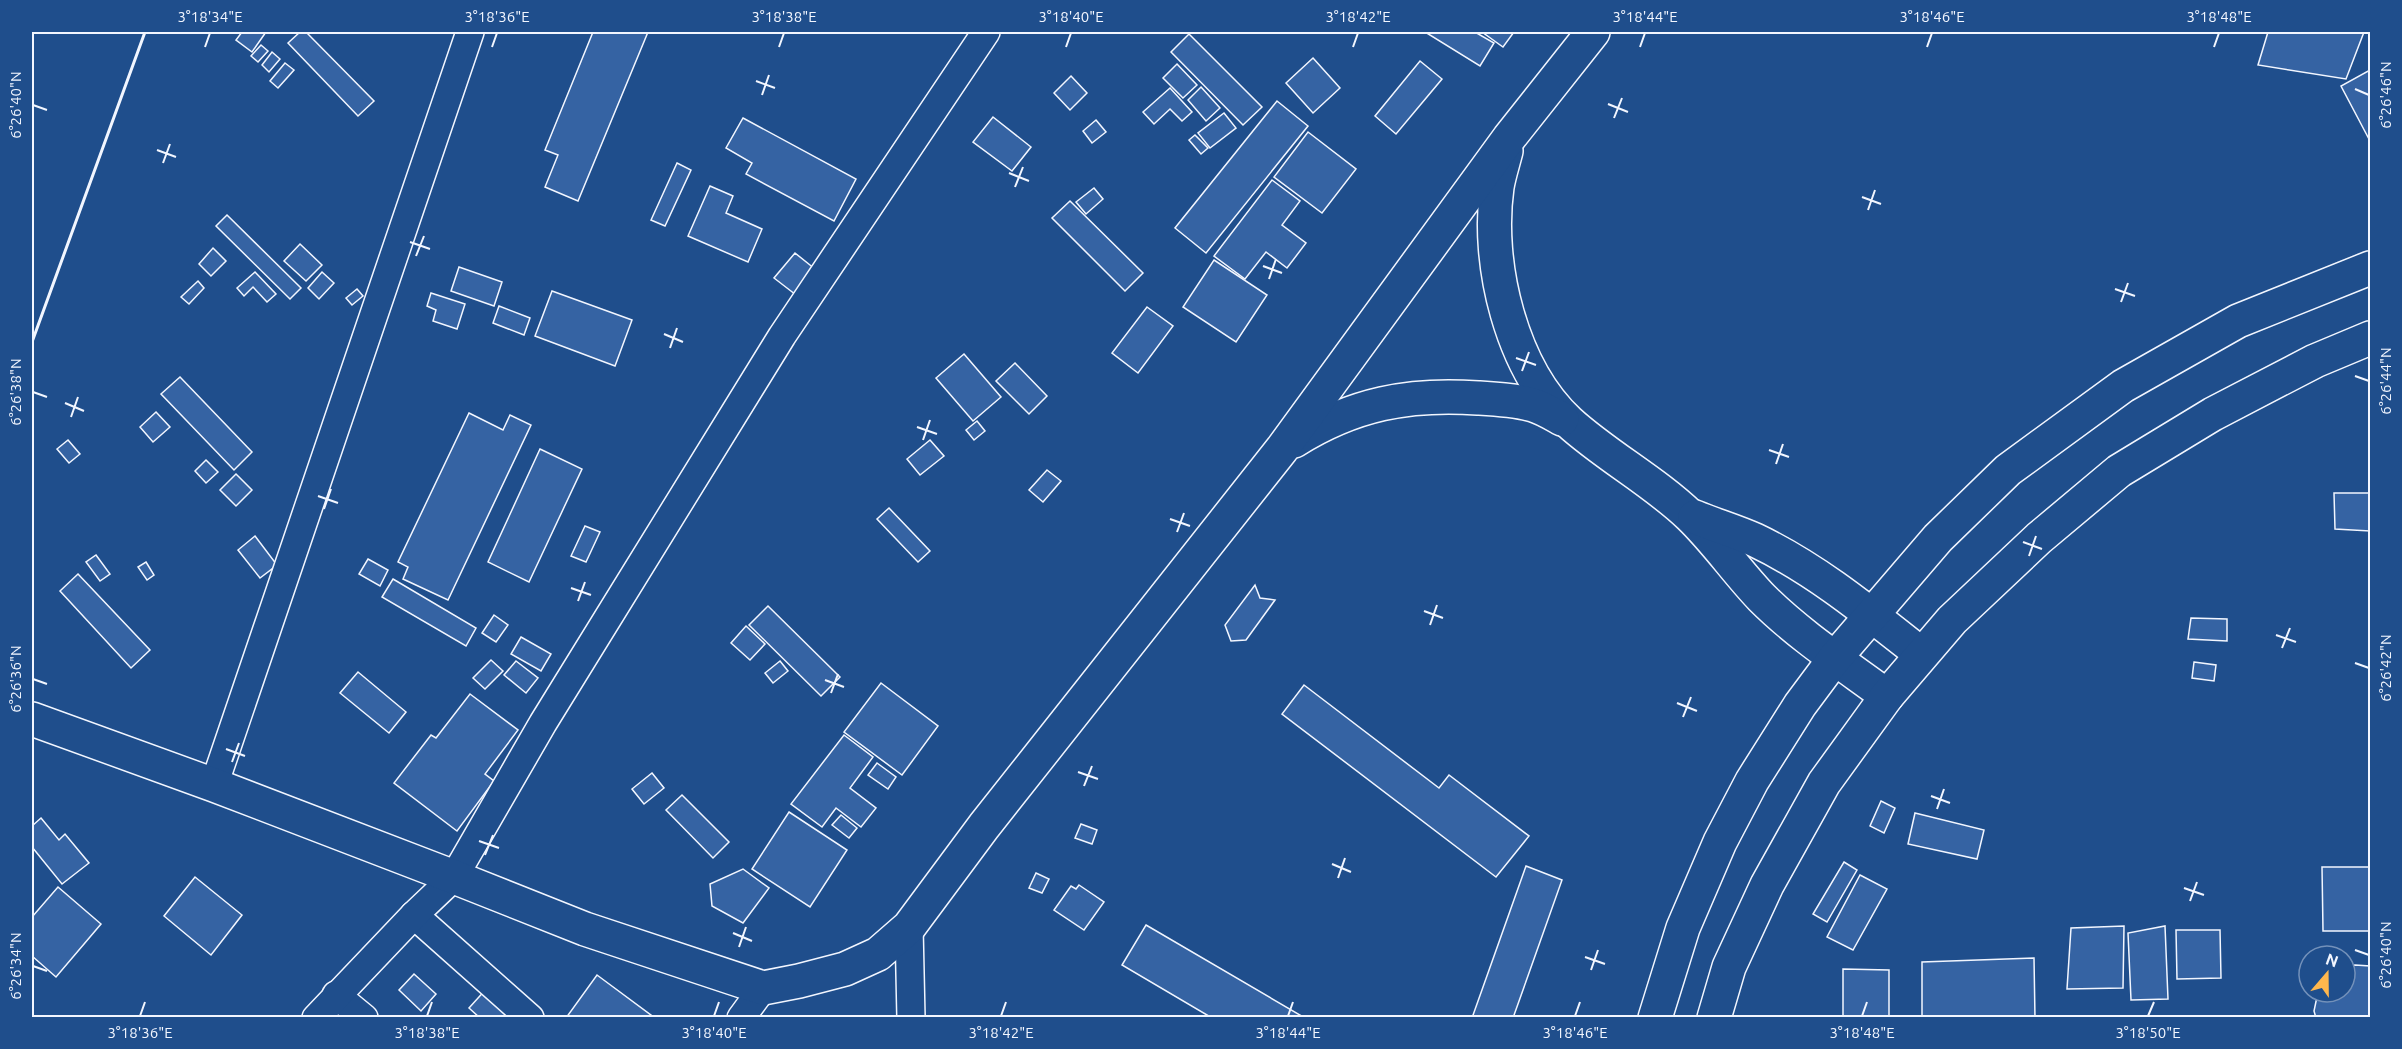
<svg xmlns="http://www.w3.org/2000/svg" width="2402" height="1049" font-family="Ubuntu,sans-serif">
<style>
.building{fill:#3563a3;stroke:#f2f6ff;stroke-width:1.5}
.lines{fill:none;stroke-linecap:round;stroke-linejoin:round}
.street-casing{stroke:#f2f6ff;stroke-width:30}
.secondary-casing{stroke:#f2f6ff;stroke-width:36}
.street{stroke:#1f4e8c;stroke-width:27}
.secondary{stroke:#1f4e8c;stroke-width:33}
.wall{stroke:#f2f6ff;stroke-width:3}
.ticks{fill:none;stroke:#f2f6ff;stroke-width:2}
.neatline{fill:none;stroke:#f2f6ff;stroke-width:2}
.ticks-label{font-size:15px;text-anchor:middle;fill:#f2f6ff}
</style>
<rect width="100%" height="100%" fill="#1f4e8c"/>
<g class="building">
<polygon points="242,32 266,32 252,52 236,40"/>
<polygon points="300,32 306,32 374,101 358,116 288,43"/>
<polygon points="593,32 648,32 578,201 545,187 558,155 545,150"/>
<polygon points="1425,32 1475,32 1494,43 1480,66"/>
<polygon points="1482,32 1514,32 1503,47"/>
<polygon points="2268,32 2364,32 2346,79 2258,65"/>
<polygon points="1189,34 1262,107 1243,125 1171,52"/>
<polygon points="261,45 268,51 258,62 251,56"/>
<polygon points="272,52 280,59 269,72 262,65"/>
<polygon points="1313,58 1340,88 1313,113 1286,83"/>
<polygon points="1420,61 1442,79 1396,134 1375,116"/>
<polygon points="285,63 294,70 278,88 270,81"/>
<polygon points="1177,64 1197,85 1183,98 1163,78"/>
<polygon points="2370,70 2370,141 2341,86"/>
<polygon points="1071,76 1087,93 1070,110 1054,93"/>
<polygon points="1201,87 1220,108 1206,121 1188,100"/>
<polygon points="1170,88 1192,112 1182,121 1170,109 1154,124 1143,112"/>
<polygon points="1277,101 1308,126 1206,253 1175,228"/>
<polygon points="1224,113 1236,128 1210,148 1198,133"/>
<polygon points="993,117 1031,147 1012,171 973,142"/>
<polygon points="743,118 856,179 834,221 746,174 752,163 726,148"/>
<polygon points="1096,120 1106,132 1092,143 1083,131"/>
<polygon points="1308,132 1356,169 1322,213 1274,177"/>
<polygon points="1195,135 1208,148 1201,154 1189,140"/>
<polygon points="677,163 691,170 665,226 651,220"/>
<polygon points="1272,180 1300,201 1282,225 1306,243 1287,268 1266,252 1245,279 1214,256"/>
<polygon points="710,186 733,196 726,213 762,229 748,262 688,236"/>
<polygon points="1094,188 1103,199 1086,214 1076,202"/>
<polygon points="1070,201 1143,273 1125,291 1052,218"/>
<polygon points="227,215 301,288 290,299 216,226"/>
<polygon points="300,244 322,265 306,281 284,261"/>
<polygon points="213,248 226,261 211,276 199,264"/>
<polygon points="795,253 820,273 800,298 774,278"/>
<polygon points="1214,260 1267,295 1236,342 1183,307"/>
<polygon points="459,267 502,282 494,306 451,291"/>
<polygon points="255,272 276,294 267,302 253,287 244,296 237,288"/>
<polygon points="322,272 334,283 319,299 308,288"/>
<polygon points="198,281 204,288 189,304 181,297"/>
<polygon points="357,289 363,296 352,305 346,298"/>
<polygon points="552,291 632,320 615,366 535,336"/>
<polygon points="431,293 465,304 457,329 433,321 436,310 427,306"/>
<polygon points="499,306 530,318 524,335 493,323"/>
<polygon points="1147,307 1173,326 1138,373 1112,353"/>
<polygon points="964,354 1001,397 973,421 936,378"/>
<polygon points="1015,363 1047,396 1029,414 996,381"/>
<polygon points="180,377 252,452 234,470 161,394"/>
<polygon points="156,412 170,427 153,442 140,427"/>
<polygon points="469,413 503,430 510,415 531,425 448,600 403,579 408,567 398,562"/>
<polygon points="977,421 985,431 974,440 966,430"/>
<polygon points="68,440 80,454 69,463 57,449"/>
<polygon points="930,440 944,456 920,475 907,459"/>
<polygon points="540,449 582,469 529,582 488,562"/>
<polygon points="206,460 218,472 206,483 195,471"/>
<polygon points="1047,470 1061,481 1043,502 1029,490"/>
<polygon points="236,474 252,490 236,506 220,490"/>
<polygon points="2334,493 2370,493 2370,531 2335,529"/>
<polygon points="889,508 930,551 918,562 877,519"/>
<polygon points="585,526 600,532 586,562 571,556"/>
<polygon points="255,536 277,565 260,578 238,550"/>
<polygon points="96,555 110,574 100,581 86,562"/>
<polygon points="368,559 388,570 380,586 359,574"/>
<polygon points="146,562 154,575 147,580 138,567"/>
<polygon points="78,574 150,650 131,668 60,591"/>
<polygon points="393,579 476,628 466,646 382,597"/>
<polygon points="1255,585 1260,598 1275,600 1246,640 1231,641 1225,625"/>
<polygon points="768,606 840,677 821,696 749,625"/>
<polygon points="494,615 508,625 496,642 482,633"/>
<polygon points="2191,618 2227,619 2227,641 2188,639"/>
<polygon points="746,626 765,644 750,660 731,643"/>
<polygon points="521,637 551,654 541,671 511,654"/>
<polygon points="491,660 503,671 485,689 473,678"/>
<polygon points="516,661 538,678 526,693 504,675"/>
<polygon points="780,661 788,671 773,683 765,673"/>
<polygon points="2194,662 2216,665 2214,681 2192,678"/>
<polygon points="358,672 406,712 389,733 340,693"/>
<polygon points="881,683 938,726 902,775 844,732"/>
<polygon points="1304,685 1439,788 1449,775 1529,836 1496,877 1282,714"/>
<polygon points="470,694 518,730 485,774 494,781 457,831 394,783 431,735 436,738"/>
<polygon points="844,735 873,757 850,788 876,808 861,827 836,808 822,827 791,804"/>
<polygon points="877,763 896,777 888,789 868,775"/>
<polygon points="652,773 664,788 644,804 632,789"/>
<polygon points="682,795 729,842 713,858 666,810"/>
<polygon points="1881,801 1895,808 1884,833 1870,826"/>
<polygon points="789,812 847,850 810,907 752,869"/>
<polygon points="1915,813 1984,830 1977,859 1908,844"/>
<polygon points="841,815 857,828 849,838 832,825"/>
<polygon points="41,818 59,840 65,834 89,863 62,884 32,847 32,826"/>
<polygon points="1081,824 1097,830 1092,844 1075,838"/>
<polygon points="1844,862 1857,870 1827,922 1813,914"/>
<polygon points="1526,866 1562,880 1513,1018 1472,1018"/>
<polygon points="2322,867 2370,867 2370,931 2323,931"/>
<polygon points="743,869 769,888 743,923 712,906 710,884"/>
<polygon points="1036,873 1049,879 1042,893 1029,888"/>
<polygon points="1860,875 1887,889 1853,950 1827,937"/>
<polygon points="195,877 242,915 211,955 164,916"/>
<polygon points="1079,885 1104,902 1084,930 1054,910 1071,886 1076,889"/>
<polygon points="58,887 101,924 56,977 32,956 32,917"/>
<polygon points="1146,925 1305,1018 1212,1018 1122,965"/>
<polygon points="2124,926 2123,988 2067,989 2071,928"/>
<polygon points="2165,926 2168,999 2131,1000 2128,933"/>
<polygon points="2176,930 2220,930 2221,978 2177,979"/>
<polygon points="2034,958 2035,1018 1922,1018 1922,962"/>
<polygon points="2355,965 2370,966 2370,1018 2316,1018 2314,1011 2318,992 2345,992 2345,967"/>
<polygon points="1843,969 1889,970 1889,1018 1843,1018"/>
<polygon points="414,974 436,994 421,1011 399,990"/>
<polygon points="597,975 655,1018 566,1018"/>
<polygon points="488,987 521,1018 480,1018 469,1008"/>
</g>
<g class="lines">
<defs>
<g id="street">
<polyline points="214,785 470,32"/>
<polyline points="414,915 530,1018"/>
<polyline points="909,927 911,1018"/>
<polyline points="336,995 364,1018"/>
<polyline points="316,1018 414,915 454,877 543,723 782,336 986,32"/>
<polyline points="741,1018 763,988"/>
</g>
<g id="secondary">
<path d="M 1506,151 C 1503,163 1499,175 1497,187 C 1486,264 1511,368 1569,422 C 1605,455 1655,482 1690,516 C 1716,541 1737,572 1762,598 C 1799,635 1845,665 1887,696"/>
<path d="M 1294,441 C 1353,404 1409,393 1478,398 C 1496,399 1516,400 1533,405 C 1543,408 1553,414 1562,419"/>
<path d="M 1695,517 C 1714,525 1735,531 1755,540 C 1816,569 1869,613 1921,654"/>
<polyline points="32,719 214,785 454,877 585,929 763,988 799,981 845,969 878,954 909,927 984,826 1282,449 1509,138 1593,32"/>
<polyline points="1655,1018 1683,928 1720,842 1752,781 1800,705 1835,658 1938,538 2008,470 2123,386 2238,321 2370,268"/>
<polyline points="1714,1018 1729,967 1767,885 1824,783 1887,696 1952,620 2039,538 2119,471 2213,414 2315,361 2370,338"/>
</g>
</defs>
<use href="#street" class="street-casing"/>
<use href="#secondary" class="secondary-casing"/>
<use href="#street" class="street"/>
<use href="#secondary" class="secondary"/>
<polyline class="wall" points="32,342 145,32"/>
</g>
<path class="ticks" d="M 205,47 L 210,33M 492,47 L 497,33M 779,47 L 784,33M 1066,47 L 1071,33M 1353,47 L 1358,33M 1640,47 L 1645,33M 1927,47 L 1932,33M 2214,47 L 2219,33M 756,81 L 775,88M 2355,89 L 2369,95M 762,95 L 769,75M 1608,104 L 1628,112M 33,105 L 47,110M 1614,118 L 1622,98M 157,150 L 176,157M 163,163 L 170,144M 1009,173 L 1029,181M 1015,187 L 1023,167M 1862,197 L 1881,204M 1868,210 L 1875,190M 410,242 L 430,249M 416,256 L 424,236M 1263,266 L 1282,273M 1269,279 L 1276,259M 2115,289 L 2135,296M 2121,302 L 2128,283M 664,334 L 683,342M 670,348 L 677,328M 1516,358 L 1536,365M 1522,371 L 1529,352M 2355,376 L 2369,381M 33,392 L 47,397M 65,403 L 84,411M 71,417 L 78,397M 917,427 L 937,434M 923,440 L 930,420M 1769,450 L 1789,457M 1776,464 L 1783,444M 318,496 L 338,503M 324,509 L 331,489M 1170,519 L 1190,526M 1177,532 L 1184,513M 2023,542 L 2042,549M 2029,556 L 2036,536M 571,588 L 591,595M 578,601 L 585,582M 1424,611 L 1443,618M 1430,625 L 1437,605M 2276,635 L 2296,642M 2282,648 L 2290,628M 2355,663 L 2369,668M 33,679 L 47,684M 825,680 L 844,687M 831,693 L 838,674M 1677,703 L 1697,711M 1683,717 L 1691,697M 226,749 L 245,756M 232,762 L 239,743M 1078,772 L 1098,779M 1084,786 L 1092,766M 1931,796 L 1950,803M 1937,809 L 1944,789M 479,841 L 499,848M 485,855 L 493,835M 1332,864 L 1351,872M 1338,878 L 1345,858M 2184,888 L 2204,895M 2190,901 L 2197,882M 733,933 L 752,941M 739,947 L 746,927M 2355,950 L 2369,955M 1585,957 L 1605,964M 33,966 L 47,971M 1591,970 L 1598,950M 140,1016 L 145,1002M 427,1016 L 432,1002M 714,1016 L 719,1002M 1001,1016 L 1006,1002M 1288,1016 L 1293,1002M 1575,1016 L 1580,1002M 1862,1016 L 1867,1002M 2148,1016 L 2154,1002"/>
<rect width="2402" height="1049" fill="none" stroke="#1f4e8c" stroke-width="66"/>
<g transform="translate(2327 974) rotate(20)"><circle r="28" fill="#1f4e8c" stroke="#7391ba" stroke-width="1.5"/>
<path d="M0-4.5L10 22L0 15L-10 22Z" fill="#ffb74d"/>
<text y="-9" font-size="16" font-weight="bold" text-anchor="middle" fill="#f2f6ff">N</text>
</g>
<rect x="33" y="33" width="2336" height="983" class="neatline"/>
<g class="ticks-label">
<text x="210" y="22">3°18'34"E</text>
<text x="497" y="22">3°18'36"E</text>
<text x="784" y="22">3°18'38"E</text>
<text x="1071" y="22">3°18'40"E</text>
<text x="1358" y="22">3°18'42"E</text>
<text x="1645" y="22">3°18'44"E</text>
<text x="1932" y="22">3°18'46"E</text>
<text x="2219" y="22">3°18'48"E</text>
<text transform="translate(2386 95) rotate(-90)" y="5">6°26'46"N</text>
<text transform="translate(16 105) rotate(-90)" y="5">6°26'40"N</text>
<text transform="translate(2386 381) rotate(-90)" y="5">6°26'44"N</text>
<text transform="translate(16 392) rotate(-90)" y="5">6°26'38"N</text>
<text transform="translate(2386 668) rotate(-90)" y="5">6°26'42"N</text>
<text transform="translate(16 679) rotate(-90)" y="5">6°26'36"N</text>
<text transform="translate(2386 955) rotate(-90)" y="5">6°26'40"N</text>
<text transform="translate(16 966) rotate(-90)" y="5">6°26'34"N</text>
<text x="140" y="1038">3°18'36"E</text>
<text x="427" y="1038">3°18'38"E</text>
<text x="714" y="1038">3°18'40"E</text>
<text x="1001" y="1038">3°18'42"E</text>
<text x="1288" y="1038">3°18'44"E</text>
<text x="1575" y="1038">3°18'46"E</text>
<text x="1862" y="1038">3°18'48"E</text>
<text x="2148" y="1038">3°18'50"E</text>
</g>
</svg>
